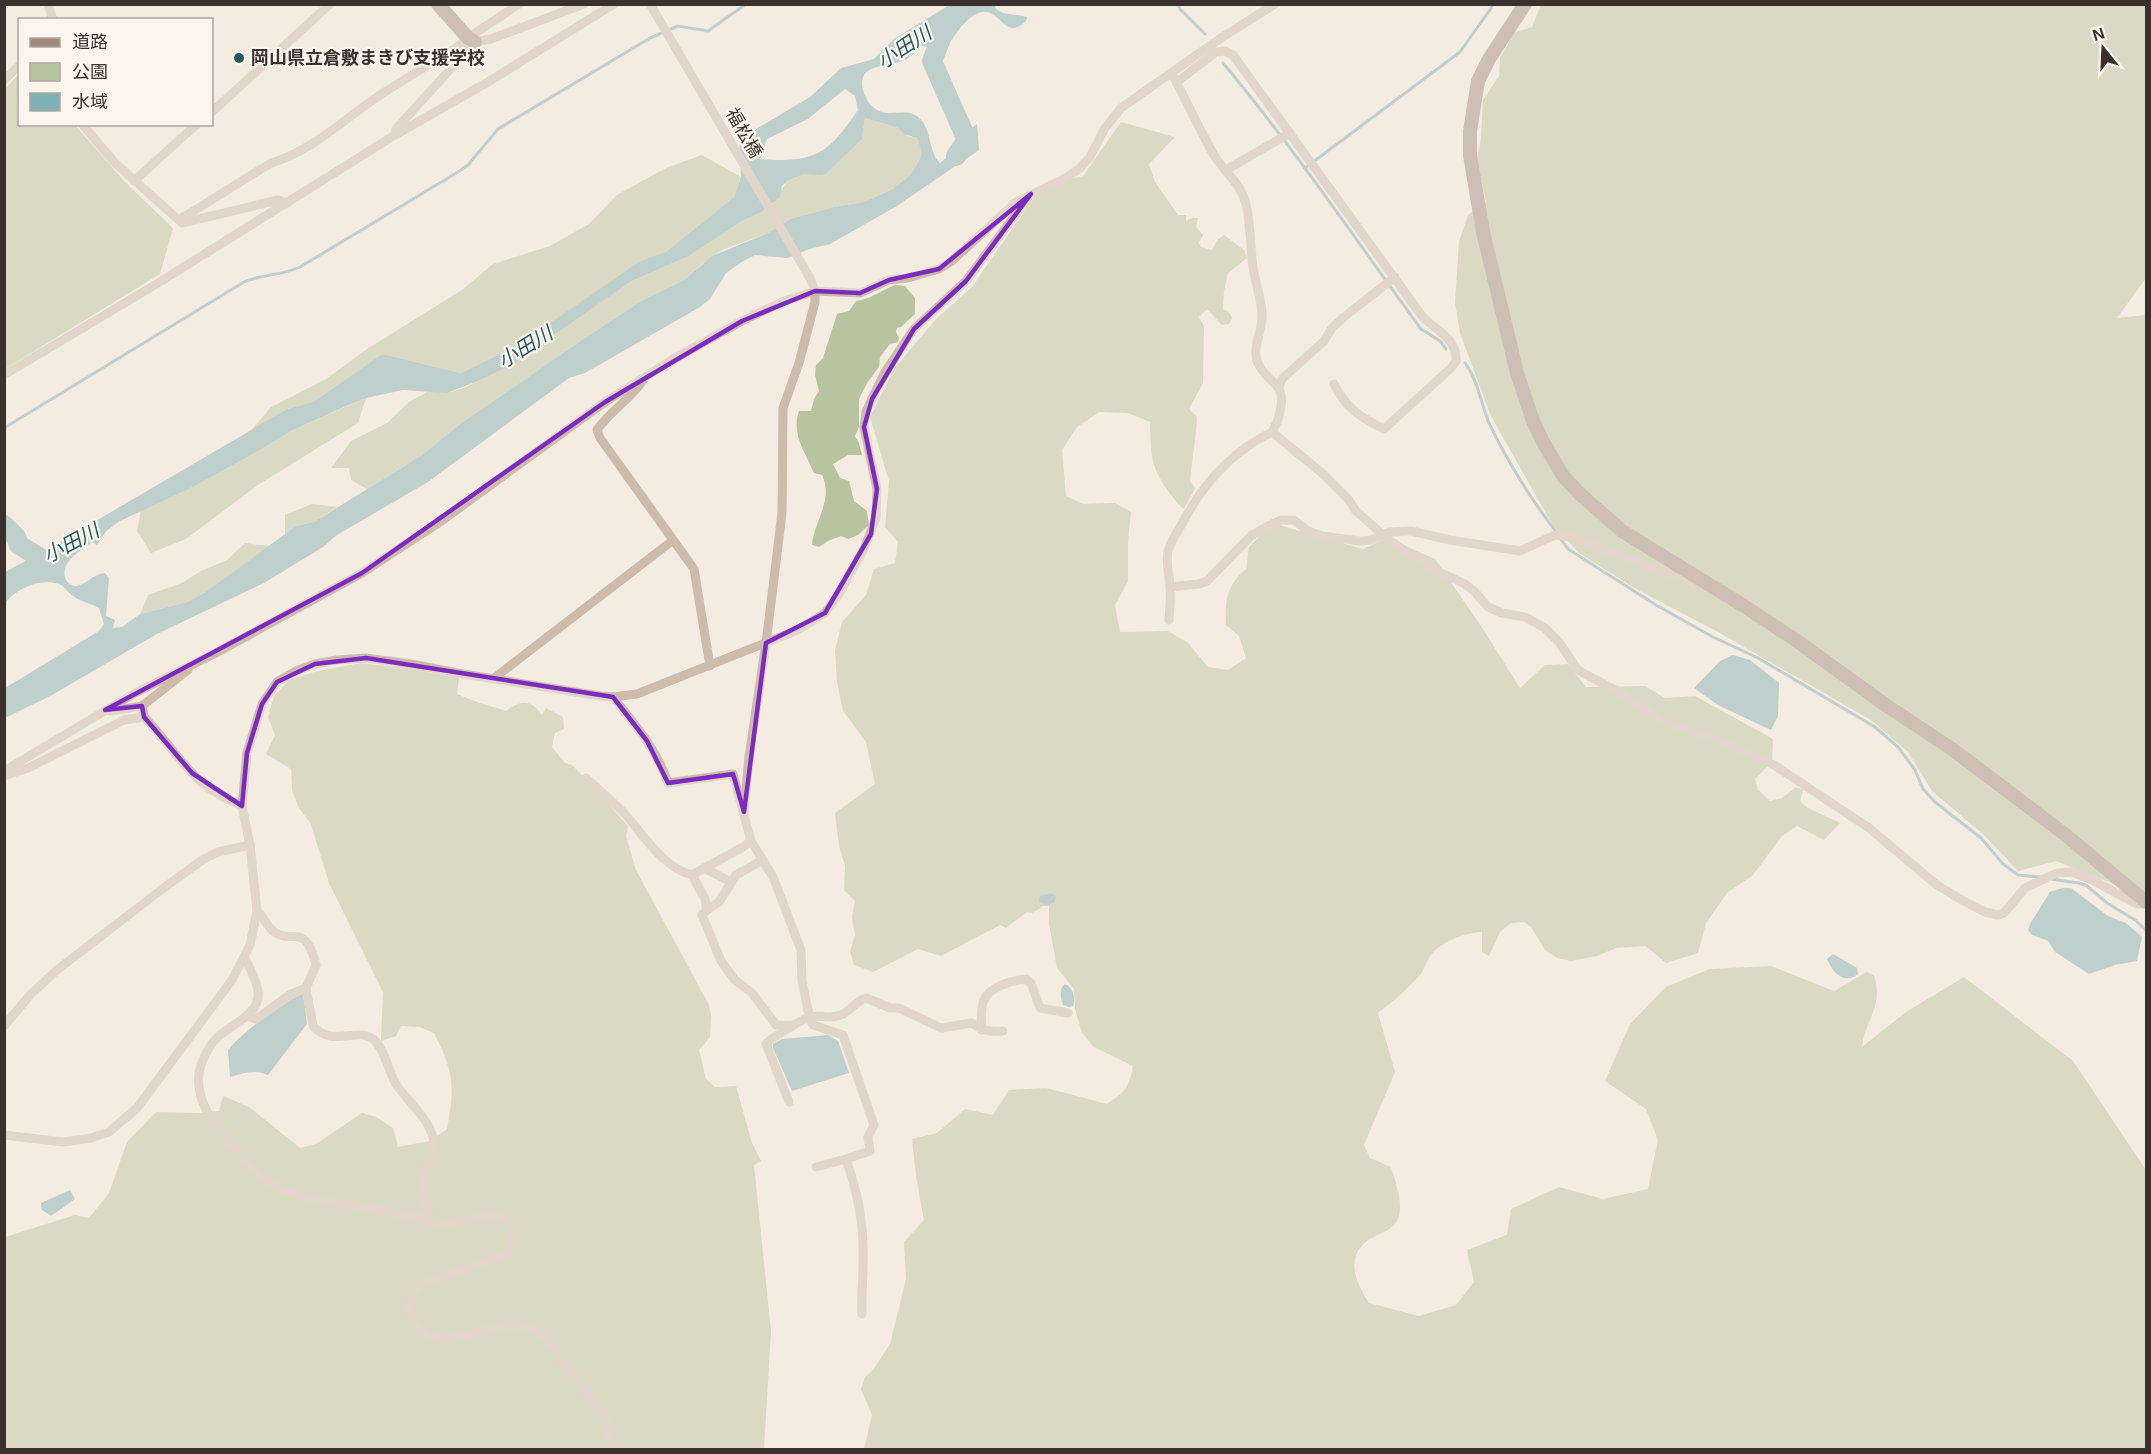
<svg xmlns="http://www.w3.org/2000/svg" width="2151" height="1454" font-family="Helvetica,'Noto Sans JP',sans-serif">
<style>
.green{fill:#b8c4a0}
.water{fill:#7fb0b2;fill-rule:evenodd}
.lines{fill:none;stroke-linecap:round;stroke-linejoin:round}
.stream{stroke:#7fb0b2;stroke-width:3}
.river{stroke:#7fb0b2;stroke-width:20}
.street{stroke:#cdbbac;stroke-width:9}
.secondary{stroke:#a18a7d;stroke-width:14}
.marked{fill:none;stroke:#7b2cbf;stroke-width:4.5;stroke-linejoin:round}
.poi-dot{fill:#1f5a5e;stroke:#fbf5ee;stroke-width:2}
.labels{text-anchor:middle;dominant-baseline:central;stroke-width:4.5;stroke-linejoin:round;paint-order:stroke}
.poi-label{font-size:18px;font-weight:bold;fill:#3b302b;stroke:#fbf5ee;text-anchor:start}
.street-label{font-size:18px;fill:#3b302b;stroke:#fbf5ee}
.water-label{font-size:20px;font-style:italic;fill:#1f5a5e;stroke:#fbf5ee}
</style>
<rect width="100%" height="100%" fill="#f4ebe1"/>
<g class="green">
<polygon points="1541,5 2146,5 2146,278 2117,318 2146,315 2146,904 2129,890 2056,861 2018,871 1984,835 1932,791 1908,752 1871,720 1718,632 1636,589 1579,553 1552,524 1491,416 1460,333 1455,302 1459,242 1468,215 1486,202 1477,161 1481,137 1483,100 1499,76 1500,58 1514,33 1532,27"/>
<polygon points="19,74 20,124 75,125 125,182 173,228 160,274 5,369 5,89"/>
<polygon points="865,118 898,128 908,136 917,138 922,153 918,163 910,175 893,189 864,202 834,207 790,219 768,233 722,250 703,263 684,280 641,301 579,342 460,424 422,455 367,489 351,480 349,468 331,468 351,441 387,423 409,402 429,391 447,393 461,389 508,367 632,281 689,256 742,221 762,212 772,205 787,181 804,174 826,174 862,139"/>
<path d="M 1121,122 L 1175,137 L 1149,164 L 1155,182 L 1178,215 L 1186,215 L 1186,221 L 1192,218 L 1198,218 L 1196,227 L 1203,235 L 1199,243 L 1201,247 L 1212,250 L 1217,240 L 1224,235 L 1244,250 L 1247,258 L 1228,273 L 1224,291 L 1223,309 L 1229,312 L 1232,318 L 1229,324 L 1222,325 L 1207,309 L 1199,317 L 1204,326 L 1203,383 L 1189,409 L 1197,417 C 1196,439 1192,459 1190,481 L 1195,488 L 1184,509 C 1178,505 1175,500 1171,495 C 1150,467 1151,456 1150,422 L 1128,413 L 1099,412 L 1077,427 L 1062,450 L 1066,496 L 1083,504 L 1115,503 L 1131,512 L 1128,541 L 1128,581 L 1115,605 L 1120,632 L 1168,631 L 1188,643 L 1208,667 L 1228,670 L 1246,658 L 1239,636 L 1226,625 C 1225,601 1226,586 1246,569 L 1249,547 L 1272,523 L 1363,549 L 1387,538 L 1435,559 L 1483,629 L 1520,688 L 1545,665 L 1568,664 L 1586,687 L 1645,686 L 1665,698 L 1695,696 L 1773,739 L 1772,762 L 1755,779 L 1758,790 L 1770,801 L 1782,798 L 1796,787 L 1803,790 L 1800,801 L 1808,808 L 1840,823 L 1824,840 L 1797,826 L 1782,836 L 1753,875 L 1727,893 L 1706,923 L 1698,953 L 1666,963 L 1646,946 L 1616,948 L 1597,956 L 1571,961 L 1557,958 L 1545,950 L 1531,927 L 1524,922 L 1511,923 L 1500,932 L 1489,956 L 1482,952 L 1482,932 C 1466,932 1437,943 1429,958 C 1425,964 1425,969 1420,975 C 1407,989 1394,1001 1378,1013 L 1395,1072 L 1364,1145 L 1370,1158 L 1391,1167 C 1395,1182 1403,1200 1399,1216 C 1395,1231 1378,1233 1367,1241 C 1344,1259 1357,1284 1369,1303 L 1419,1316 L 1456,1305 L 1474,1282 L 1467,1250 L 1507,1235 L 1511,1209 L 1559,1187 L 1603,1199 L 1648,1189 L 1658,1140 L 1646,1109 L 1605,1081 L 1630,1024 L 1666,987 L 1710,969 L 1771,966 L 1834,991 L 1867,972 L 1874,975 C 1884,1008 1865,1018 1862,1047 L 1906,1012 L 1964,977 L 2073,1061 L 2146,1170 L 2146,1449 L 864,1449 L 872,1415 L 861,1389 L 865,1377 L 873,1370 L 890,1344 L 906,1279 L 904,1242 L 924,1220 L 916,1176 L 912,1139 L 937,1133 L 965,1109 L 993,1115 L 1009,1090 L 1046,1088 L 1107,1104 C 1125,1092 1129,1088 1133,1066 L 1094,1047 L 1082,1033 L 1075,1009 L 1074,989 L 1057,968 L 1049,924 L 1049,906 L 1043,906 L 1032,913 L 1027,912 L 1006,928 L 1000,925 L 941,956 L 918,949 L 873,972 L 854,965 L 850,951 L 855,935 L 852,917 L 855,901 L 844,890 L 845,866 L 839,846 L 835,813 L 875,784 L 866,742 L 843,711 L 837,682 L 835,650 L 842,622 L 866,595 L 874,569 L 895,563 L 898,542 L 885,527 L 889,481 L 870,417 L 894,369 L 936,319 L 972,287 L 1032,200 L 1059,182 L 1083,176 Z"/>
<polygon points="702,155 741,177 734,197 667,251 639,263 518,345 461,373 382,354 313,402 287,409 249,433 271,407 326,379 367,349 462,290 493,264 550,246 589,224 617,195 666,168"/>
<path d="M 895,285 L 905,286 L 915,298 L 915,314 L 901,327 L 897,328 L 896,332 L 899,338 L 898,342 L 890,344 L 880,357 L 879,367 L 867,383 L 859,399 L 859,427 L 855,436 L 859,443 L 862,455 L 848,455 L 833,464 L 840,478 L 849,481 L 854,501 L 867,511 L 869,525 L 858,535 L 848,539 L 841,536 L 828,541 L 819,547 L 812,545 C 814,521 834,500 822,475 L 814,473 C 805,452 791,434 799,411 L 811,411 L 814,399 L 819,391 L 815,375 L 816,365 L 823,358 L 837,314 L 849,311 L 856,301 C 871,299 880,291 895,285 Z"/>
<polygon points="366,398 358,423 258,485 186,539 151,553 137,531 141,510 197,485 260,450 291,431"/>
<polygon points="312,504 337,507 314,522 296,526 285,535 285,515"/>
<polygon points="245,543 269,546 204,593 187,602 140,614 148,595 182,583 201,571 227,560"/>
<path d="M 360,663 L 406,668 L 459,678 L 457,694 L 477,702 L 506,711 C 522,700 530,699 542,715 L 546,708 L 563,717 L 564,729 L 555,733 L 552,747 L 565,763 L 572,765 L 588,781 L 628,826 L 626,836 L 636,870 L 709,1005 L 711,1016 L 710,1037 L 699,1050 L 706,1079 L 715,1087 L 736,1086 L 752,1143 L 761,1161 L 754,1165 L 771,1331 L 764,1449 L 5,1450 L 5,1237 L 75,1215 L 89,1218 L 109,1193 L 127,1142 L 156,1112 L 199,1113 L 219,1111 L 223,1096 L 249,1107 L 300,1148 L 316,1144 L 362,1113 L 376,1117 L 393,1128 L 398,1147 L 430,1141 L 447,1129 C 455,1085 454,1073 434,1033 L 419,1027 L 401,1026 L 396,1036 L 381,1041 L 383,992 L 329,883 L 311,824 L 299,808 L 292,790 L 291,769 L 266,754 L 275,735 L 268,717 L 274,696 L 289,680 L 314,672 Z"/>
</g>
<g class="water">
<path d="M 951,4 L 997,5 L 995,7 C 1002,17 1016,13 1027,17 L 1026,21 C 1010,36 1006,24 994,15 C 978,3 959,28 952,40 L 928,47 L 922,46 C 915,50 912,57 905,60 C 889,68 856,62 863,90 C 866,99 870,107 879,111 C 890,116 904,109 915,115 C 933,125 927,151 940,163 L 946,158 L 955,142 L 977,124 L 979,150 L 897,206 L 830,244 L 809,249 L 788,258 L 755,255 L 740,263 L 726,273 L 710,299 L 700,307 L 585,373 L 569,378 L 428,482 L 337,535 L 323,547 L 264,583 L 157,634 L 52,695 L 5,718 L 5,688 L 99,631 L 104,624 L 99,608 C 90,603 81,602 73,596 C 68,593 65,586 59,584 C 39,578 17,588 5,603 L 5,572 L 48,549 L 287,409 L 313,402 L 382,354 L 461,373 L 518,345 L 639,262 L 667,251 L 734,197 L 741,177 L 739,139 L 810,97 L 841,68 L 874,59 L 894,39 ZM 845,89 L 855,96 L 858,110 C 827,155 815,163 760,159 L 767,139 L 808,119 ZM 865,118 L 898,128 L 904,134 L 917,138 L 922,153 L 918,163 L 910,175 L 893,189 L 864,202 L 834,207 L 790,219 L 768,233 L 712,256 L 684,280 L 641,301 L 579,342 L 460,424 L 422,455 L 314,522 L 296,526 L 204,593 L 187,602 L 140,614 L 122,627 L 113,628 L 115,620 L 106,616 L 109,578 L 105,573 C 93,574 84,586 75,586 C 70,585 66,582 65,577 C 61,561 82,550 92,542 L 97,545 L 106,531 L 120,521 L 197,485 L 260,450 L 291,431 L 342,408 L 366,398 L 403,390 L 447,393 L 478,381 L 508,367 L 632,281 L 689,256 L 742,221 L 762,212 L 780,197 L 782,186 L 787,181 L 804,174 L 821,175 L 826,174 L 862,139 Z"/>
<polygon points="1733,655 1750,660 1779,683 1778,716 1771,730 1718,705 1694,688 1720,661"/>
<polygon points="2062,888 2071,888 2108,916 2126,923 2142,937 2137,961 2115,965 2089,974 2055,952 2048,941 2032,935 2028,930 2030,924 2050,892"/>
<polygon points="1052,893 1056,897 1054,903 1046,905 1039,901 1040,896"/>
<path d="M 1833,954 L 1857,968 L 1858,974 C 1844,985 1833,973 1827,959 Z"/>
<path d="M 1065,984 C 1073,987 1076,999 1073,1006 L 1069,1007 L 1063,1005 C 1061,998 1058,989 1065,984 Z"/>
<path d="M 303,993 L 307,1024 L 268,1075 C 255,1069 243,1073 230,1077 L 228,1050 C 243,1031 281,1004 303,993 Z"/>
<polygon points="828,1035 838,1041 849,1073 792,1091 773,1048 773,1044 782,1039"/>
<polygon points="70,1190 75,1199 51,1216 42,1210 41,1203"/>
</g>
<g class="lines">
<g class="stream">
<polyline points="1178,4 1180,9 1205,34"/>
<path d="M 1223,63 C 1294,148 1356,240 1421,329 L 1440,341 L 1446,349"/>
<polyline points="1305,168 1460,52 1494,4"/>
<path d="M 1465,363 C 1478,380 1481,404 1489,423 C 1507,461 1531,499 1557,533"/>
<path d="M 4,428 L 244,282 C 263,274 280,276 300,267 L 458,172 L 468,165 L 498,129 L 650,38 L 678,26 L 708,31 L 746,4"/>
<polyline points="1560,538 1568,549 1656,605 1713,637 1758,658 1875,727 1898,747 1915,770 1923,789 1935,802 1981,838 2003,864 2018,875 2041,877"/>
<polyline points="2050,879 2079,883 2087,886 2107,903 2135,920 2146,930"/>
</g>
<g class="river">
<polyline points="949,19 932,61 967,140 956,156"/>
<polyline points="4,525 16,537 19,545 44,560"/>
</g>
<g class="street">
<polyline points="48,4 53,20"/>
<polyline points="650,4 810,278 815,291 815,302 799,363 783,408 782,513 766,643 749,757 744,812"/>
<polyline points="4,80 20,65"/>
<path d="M 1177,82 L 1216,52 L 1225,51 L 1233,55 L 1422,316 C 1436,331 1457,338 1456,361 L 1451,368 L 1384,429 C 1361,418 1345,407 1334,384"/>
<polyline points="212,112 330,4"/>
<polyline points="82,124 114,162 182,223 278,200 288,203"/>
<polyline points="395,133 396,129 475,42 491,39 584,4"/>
<polyline points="1226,170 1290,133"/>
<polyline points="134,181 197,124"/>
<path d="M 179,220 L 271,163 C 312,151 343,120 377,97 C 405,79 435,61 463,43 L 468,38 L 519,4"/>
<polyline points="4,375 163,280 395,135 488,82 614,4"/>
<path d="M 643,380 C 631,399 610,411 597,430 L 600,438 L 694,569 L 710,666"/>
<polyline points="1279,387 1282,379 1324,341 1332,328 1344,317 1395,277"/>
<polyline points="1272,432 1322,473 1348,499 1356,511 1390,541 1439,572 1465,584 1474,591 1488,607 1502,613 1525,617 1545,628 1559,642 1577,669 1583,673 1617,691 1665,722 1683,729 1719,740 1774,765 1869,828 1937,885 1960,899 1985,912 1998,915 2004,913 2025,888 2057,873 2072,872 2092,880 2137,904 2146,904"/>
<polyline points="1170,587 1199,584 1207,581 1251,536 1268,526 1281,520 1294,520 1308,531 1322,536 1360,541 1371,540 1390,532 1411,531 1450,540 1520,551 1555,535 1572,537 1707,588"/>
<path d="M 1169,620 C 1170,609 1171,598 1170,587 C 1170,575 1165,563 1168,551 C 1171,540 1178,531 1183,522 C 1203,484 1233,451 1272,432 C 1276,425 1279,419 1280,411 C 1288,382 1265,383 1257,361 C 1252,345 1264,329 1262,312 C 1261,297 1255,282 1253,267 C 1250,246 1251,225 1246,204 C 1241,183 1224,172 1214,155 C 1199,129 1186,100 1172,74"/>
<polyline points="493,679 672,541"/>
<path d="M 613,697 C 634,724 657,749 668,783 L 733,774 L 751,841 L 773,877 L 801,950 L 802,981 L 810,1020 L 813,1025 L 843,1035 L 874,1125 L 868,1137 L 870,1151 L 846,1159 C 856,1188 863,1217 863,1248 C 864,1270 861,1292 862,1314"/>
<polyline points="106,710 111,711 142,706"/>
<polyline points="144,717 142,706 188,670"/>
<polyline points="4,771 135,693 214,654 362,573 440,522 605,402 673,359 742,321 784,301 815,291 860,293 889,280 908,278 939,269 952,261 1016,202 1064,179 1079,169 1090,157 1105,128 1121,108 1221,38 1275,4"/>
<path d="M 4,776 L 28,768 L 124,720 L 144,717 C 164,737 179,762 201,782 C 213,793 227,799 242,806"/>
<path d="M 586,778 C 599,790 612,801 624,813 C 643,834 662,867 692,875 L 743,847 L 751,841"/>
<polyline points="704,868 731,882"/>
<polyline points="692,875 705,899 707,910 702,915 721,961 735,980 752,993 776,1025 792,1026"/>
<polyline points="707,910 719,902 736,875 763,860"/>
<path d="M 245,958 C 250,969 257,980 258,992 C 261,1016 227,1025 214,1041 C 209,1047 204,1057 201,1065 C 193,1088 206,1115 221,1132 C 237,1152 253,1174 276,1187 C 298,1199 322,1200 347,1204 C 375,1209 404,1215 432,1221 C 442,1222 451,1223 461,1221 C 471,1219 482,1214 493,1216 C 517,1218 518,1246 501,1257 L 424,1283 L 412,1294 L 410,1305 L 411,1316 L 416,1326 L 431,1338 L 448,1339 L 503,1326 L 521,1326 L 534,1330 L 543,1337 L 555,1351 L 598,1409 L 605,1418 L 614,1450"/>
<path d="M 306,988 L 313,1026 C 333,1048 357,1027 373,1039 C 385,1049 388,1071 396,1084 C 408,1103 434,1121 434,1146 C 433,1156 427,1163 424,1172 C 419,1188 427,1206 432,1221"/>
<path d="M 246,1016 L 256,1019 L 291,994 L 306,988 L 316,965 C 314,957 309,939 299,937 C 290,935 285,939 276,933 C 267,928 265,918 257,911"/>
<polyline points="4,1026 30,995 57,970 161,890 202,860 218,852 250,845"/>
<path d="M 981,1030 C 982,1021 980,1008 984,1000 C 989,987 1013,980 1026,979 L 1031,983 L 1040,1008 L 1068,1013"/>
<path d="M 789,1102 L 766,1044 C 771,1038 803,1019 810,1017 C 821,1014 832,1020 843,1014 C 852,1009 856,1001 866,998 L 890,1008 L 899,1008 L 941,1028 L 972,1023 C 983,1031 990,1032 1003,1031"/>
<polyline points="4,1135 63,1142 91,1138 109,1132 137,1108 232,980 250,945 257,911 250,845 242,806 247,753 262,704 277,682 296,671 315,664 337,660 366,658 411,664 457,673 600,696 613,697 637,694 798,630 825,613 837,597 864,549 876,518 877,489 864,427 866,412 872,399 885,372 914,329 966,281 1031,194"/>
<polyline points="816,1167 846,1159"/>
</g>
<g class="secondary">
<polyline points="438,4 468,38 475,42"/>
<polyline points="1525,4 1489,59 1478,81 1470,131 1470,155 1483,232 1517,373 1533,421 1542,440 1563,476 1580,494 1622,531 1744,606 1800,643 1884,704 1952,749 2067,836 2146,902"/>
</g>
</g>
<path d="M0 0H2151V1454H0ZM 1031,194 L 966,281 L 914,329 L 872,399 L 864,427 L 877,489 L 871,534 L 825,613 L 766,643 L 744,812 L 733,774 L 668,783 L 647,741 L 613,697 L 366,658 L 315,664 L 277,682 L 262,704 L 247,753 L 242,806 L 192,773 L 144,717 L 142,706 L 105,710 L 362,573 L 605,402 L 742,321 L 815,291 L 860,293 L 889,280 L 939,269 Z" fill="#f4ebe1" fill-opacity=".55" fill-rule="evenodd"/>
<path class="marked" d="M 1031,194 L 966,281 L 914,329 L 872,399 L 864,427 L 877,489 L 871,534 L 825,613 L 766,643 L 744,812 L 733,774 L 668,783 L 647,741 L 613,697 L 366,658 L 315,664 L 277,682 L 262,704 L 247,753 L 242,806 L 192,773 L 144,717 L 142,706 L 105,710 L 362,573 L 605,402 L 742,321 L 815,291 L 860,293 L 889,280 L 939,269 Z"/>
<circle class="poi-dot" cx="239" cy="58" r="6"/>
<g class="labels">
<g class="poi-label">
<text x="251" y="58">岡山県立倉敷まきび支援学校</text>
</g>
<g class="street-label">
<text transform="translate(744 133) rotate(60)">福松橋</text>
</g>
<g class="water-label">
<text transform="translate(904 47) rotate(-33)">小田川</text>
<text transform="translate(525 347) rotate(-32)">小田川</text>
<text transform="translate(71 543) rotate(-28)">小田川</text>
</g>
</g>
<rect width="2151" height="1454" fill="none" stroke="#3b302b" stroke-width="12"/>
<rect x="18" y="18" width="195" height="108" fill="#fbf5ee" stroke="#aea6a0" stroke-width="1.5"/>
<rect x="30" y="38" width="30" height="9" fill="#a18a7d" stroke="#aea6a0" stroke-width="1.5"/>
<text x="72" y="48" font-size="18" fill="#3b302b">道路</text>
<rect x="30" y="63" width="30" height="18" fill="#b8c4a0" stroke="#aea6a0" stroke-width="1.5"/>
<text x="72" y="78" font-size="18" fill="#3b302b">公園</text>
<rect x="30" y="93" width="30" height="18" fill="#7fb0b2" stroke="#aea6a0" stroke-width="1.5"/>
<text x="72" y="108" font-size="18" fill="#3b302b">水域</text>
<g transform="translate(2103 48) rotate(342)" stroke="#fbf5ee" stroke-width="4.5" paint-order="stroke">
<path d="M0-4.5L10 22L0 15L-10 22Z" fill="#3b302b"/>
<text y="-9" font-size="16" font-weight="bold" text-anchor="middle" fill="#3b302b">N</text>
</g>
</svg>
